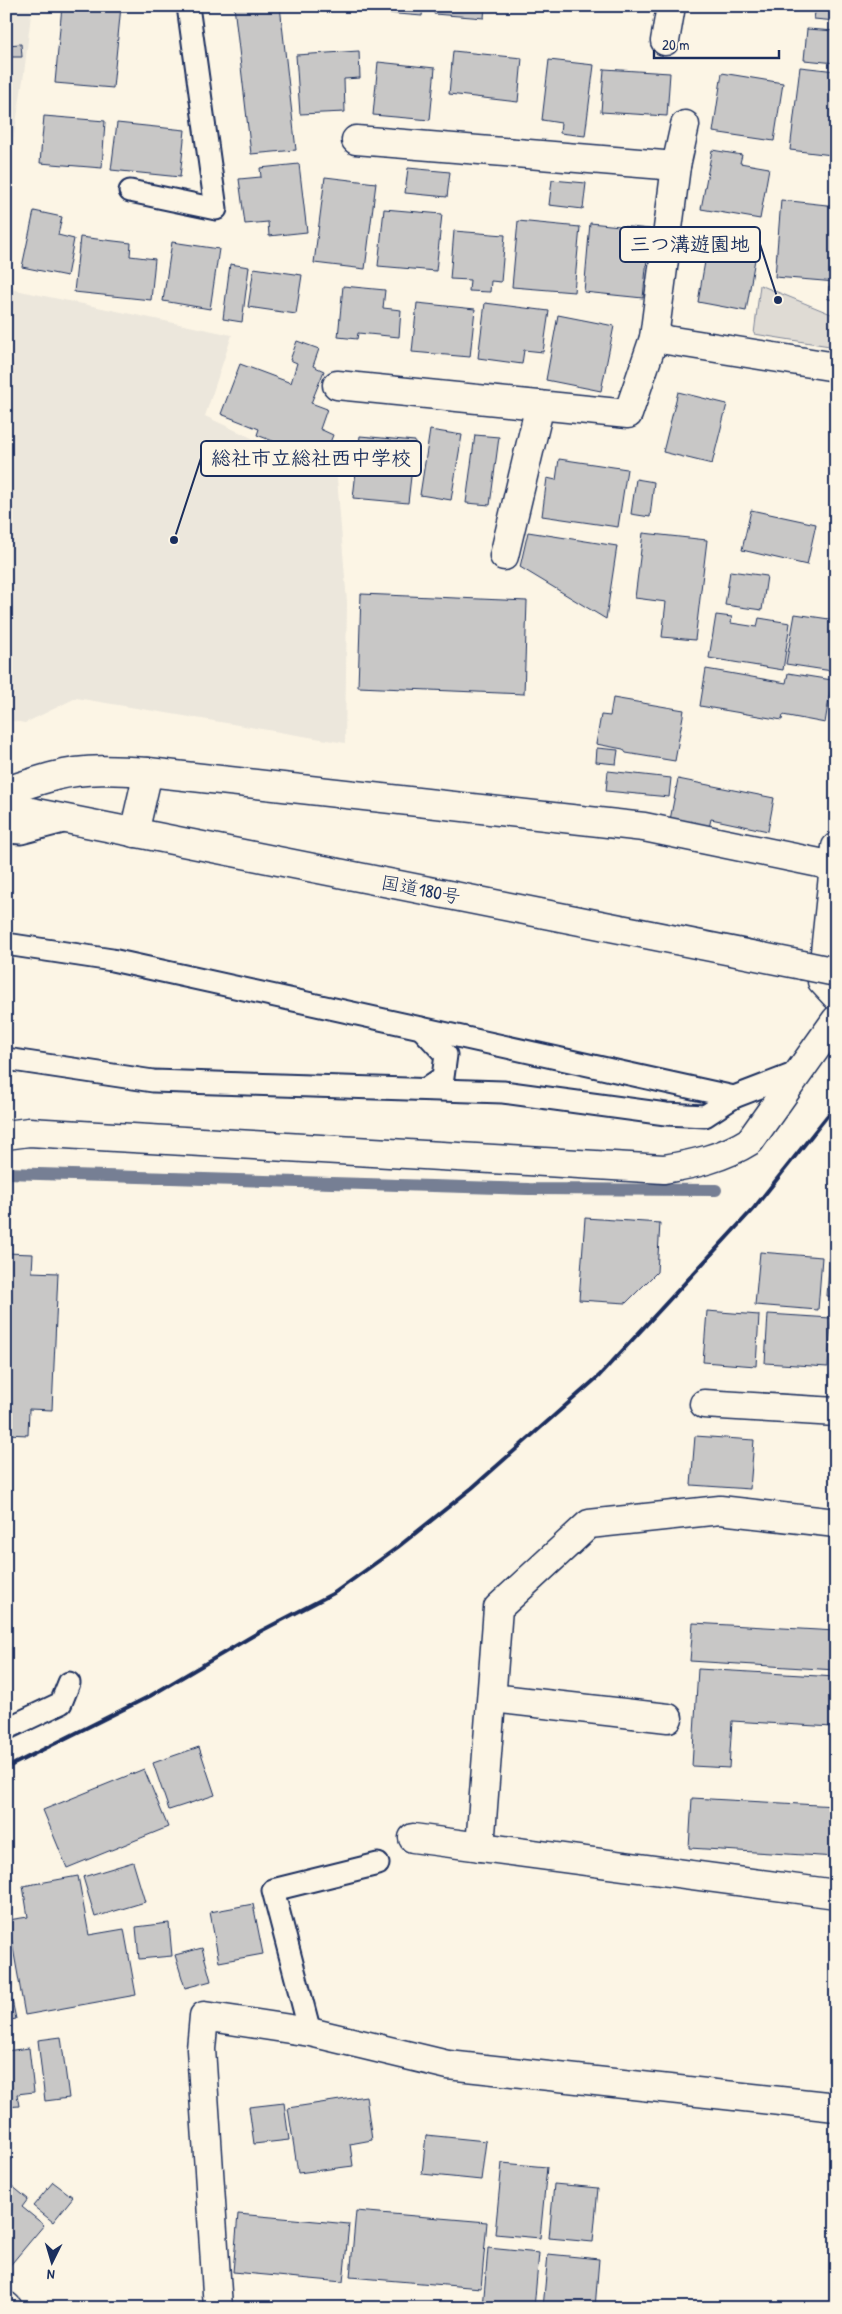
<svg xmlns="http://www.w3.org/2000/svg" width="842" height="2314" font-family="'Patrick Hand','Klee One',sans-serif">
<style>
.built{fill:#ece7dc}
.green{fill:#dfdbd4;stroke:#7d8599}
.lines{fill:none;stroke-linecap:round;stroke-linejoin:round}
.stream{stroke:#767f94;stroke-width:12}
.building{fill:#c8c7c6;stroke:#1b2f5e}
.lane-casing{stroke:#1b2f5e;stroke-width:25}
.street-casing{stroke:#1b2f5e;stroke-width:31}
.highway-casing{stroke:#1b2f5e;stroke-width:31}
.lane{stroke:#fcf5e5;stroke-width:21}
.street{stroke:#fcf5e5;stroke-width:28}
.highway{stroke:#fcf5e5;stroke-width:28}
.rail{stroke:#1b2f5e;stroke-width:4}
.highway-bridge-casing{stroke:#1b2f5e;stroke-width:31;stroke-linecap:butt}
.highway-bridge{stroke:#fcf5e5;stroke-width:28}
.labels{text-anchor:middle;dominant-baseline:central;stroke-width:4.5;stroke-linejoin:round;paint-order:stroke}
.street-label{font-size:19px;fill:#1b2f5e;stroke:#fcf5e5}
.leader{fill:none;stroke:#1b2f5e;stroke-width:2}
.callout-dot{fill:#1b2f5e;stroke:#fcf5e5;stroke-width:2}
.callout{fill:#fcf5e5;stroke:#1b2f5e;stroke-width:2}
.callout-label{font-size:20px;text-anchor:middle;font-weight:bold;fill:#1b2f5e}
</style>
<rect width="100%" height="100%" fill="#fcf5e5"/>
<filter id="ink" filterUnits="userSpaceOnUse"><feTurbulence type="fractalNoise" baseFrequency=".02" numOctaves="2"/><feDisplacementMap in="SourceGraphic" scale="10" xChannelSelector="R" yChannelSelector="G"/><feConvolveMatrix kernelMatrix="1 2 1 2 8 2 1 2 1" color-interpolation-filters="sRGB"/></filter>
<g filter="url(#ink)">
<g class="built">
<polygon points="6,6 32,6 24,74 6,184"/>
<polygon points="6,288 232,335 205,416 337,478 347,602 345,743 76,698 25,723 6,720"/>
</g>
<polygon class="green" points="760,285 836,316 836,347 754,334"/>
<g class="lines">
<polyline class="stream" points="6,1173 529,1189 716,1190"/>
</g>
<g class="building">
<polygon points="62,6 121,6 113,88 55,83"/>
<polygon points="234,6 280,6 296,150 251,154"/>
<polygon points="375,6 423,6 422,16 374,12"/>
<polygon points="434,6 485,6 484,18 434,14"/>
<polygon points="816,6 836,6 836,21 814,19"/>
<polygon points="807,29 836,31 836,63 804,60"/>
<polygon points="21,44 22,57 6,57 6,45"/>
<polygon points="359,51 360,78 344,79 345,112 300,114 296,55"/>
<polygon points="453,51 522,58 518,102 449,94"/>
<polygon points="549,60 594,65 585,136 560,133 561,123 542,120"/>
<polygon points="378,62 435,68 430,120 373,115"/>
<polygon points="800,67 836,71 836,126 832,155 790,150"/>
<polygon points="604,69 670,73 667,116 601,112"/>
<polygon points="722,73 783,83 774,141 713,132"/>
<polygon points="44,116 105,121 102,168 40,163"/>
<polygon points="117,123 185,130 180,177 111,170"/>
<polygon points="712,150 742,155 740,163 769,168 760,219 701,209"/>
<polygon points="299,164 307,232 269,236 268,222 245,224 239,179 261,177 260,168"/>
<polygon points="408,168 450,172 447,197 405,193"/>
<polygon points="325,177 376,183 365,269 314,263"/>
<polygon points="552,180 586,183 583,209 549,205"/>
<polygon points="781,200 836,206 836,282 775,277"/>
<polygon points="384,209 442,214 436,271 378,266"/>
<polygon points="34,211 62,217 58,235 74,239 67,276 22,267"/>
<polygon points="518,221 580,227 574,292 512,287"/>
<polygon points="590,223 650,229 643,298 584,292"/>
<polygon points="454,231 505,235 501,282 491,281 490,292 469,291 470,280 450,279"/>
<polygon points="80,237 131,243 130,256 155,259 151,300 74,292"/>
<polygon points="172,242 219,249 210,309 163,301"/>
<polygon points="707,250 755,259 746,311 698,302"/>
<polygon points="230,264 249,267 242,322 223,319"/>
<polygon points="254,268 302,275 296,314 248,307"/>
<polygon points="343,286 385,290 383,308 401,310 399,337 358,333 357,339 338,337"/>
<polygon points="829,286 836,287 836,300 828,299"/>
<polygon points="417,303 475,309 470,357 412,352"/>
<polygon points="485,303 549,311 543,352 524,350 522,364 478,358"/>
<polygon points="558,315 614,326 601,391 546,380"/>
<polygon points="297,341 319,349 313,366 324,371 311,403 327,409 320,429 333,435 323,460 257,435 259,429 221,414 240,364 291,383 297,363 290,360"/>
<polygon points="678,392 727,404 712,464 663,452"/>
<polygon points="430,430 462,435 451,500 420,495"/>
<polygon points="475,435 499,437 490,505 466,503"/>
<polygon points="360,436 415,441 408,503 353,498"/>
<polygon points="559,459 627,469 618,527 542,516 547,478 556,480"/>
<polygon points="636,479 654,482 650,517 631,514"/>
<polygon points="751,510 816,524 807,565 742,550"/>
<polygon points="528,532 617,546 606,619 520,567"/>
<polygon points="643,533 707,540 695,640 662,637 666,602 635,598"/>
<polygon points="730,571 767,576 762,610 725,605"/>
<polygon points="361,594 527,601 524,694 358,687"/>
<polygon points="795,614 836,620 836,644 832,671 786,664"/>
<polygon points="716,615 732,617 731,623 757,627 759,618 790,623 783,670 709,658"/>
<polygon points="706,669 786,683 788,673 832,680 825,723 783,715 782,720 700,706"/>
<polygon points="613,698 684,710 675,761 626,753 623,749 596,744 601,715 610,716"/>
<polygon points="597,748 618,750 616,764 596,762"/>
<polygon points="608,771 671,778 669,797 606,791"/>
<polygon points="678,779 774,798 768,831 711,819 709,828 670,820"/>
<polygon points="585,1218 660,1223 657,1272 626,1303 579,1300"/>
<polygon points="831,1242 836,1243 836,1297 827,1296"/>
<polygon points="760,1252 822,1257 818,1310 755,1305"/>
<polygon points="6,1253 33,1254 32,1272 58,1273 52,1410 29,1409 28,1435 6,1434"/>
<polygon points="707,1311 759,1315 756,1366 703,1362"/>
<polygon points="768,1314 831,1318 828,1367 765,1363"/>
<polygon points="695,1436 754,1440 750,1489 691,1485"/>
<polygon points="693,1623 836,1631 836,1670 690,1661"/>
<polygon points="698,1669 836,1677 833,1727 732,1721 729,1768 692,1766"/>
<polygon points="199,1747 215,1795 169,1810 153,1763"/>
<polygon points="144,1769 168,1827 67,1868 43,1810"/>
<polygon points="692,1798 836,1806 836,1857 689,1848"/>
<polygon points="133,1862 145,1902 95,1917 83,1877"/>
<polygon points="78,1876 89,1935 124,1929 136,1995 25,2015 8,1920 28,1917 23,1886"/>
<polygon points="253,1904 263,1954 219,1962 210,1912"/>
<polygon points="169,1923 172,1956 139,1959 136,1927"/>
<polygon points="202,1948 211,1981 185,1988 175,1955"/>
<polygon points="6,1972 16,2019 6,2021"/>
<polygon points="61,2037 69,2098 45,2101 38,2040"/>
<polygon points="29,2048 34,2092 17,2094 19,2106 6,2107 6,2051"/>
<polygon points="366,2096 372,2140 350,2144 353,2166 298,2173 288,2108"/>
<polygon points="284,2103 289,2140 254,2144 249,2107"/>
<polygon points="426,2135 486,2141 481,2180 422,2174"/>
<polygon points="502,2163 547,2167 540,2238 495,2234"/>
<polygon points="6,2181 28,2199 22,2207 44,2225 7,2269"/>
<polygon points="53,2182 73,2197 53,2222 33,2206"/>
<polygon points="554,2184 598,2188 593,2242 549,2238"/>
<polygon points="356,2211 487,2222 481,2288 350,2277"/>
<polygon points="238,2214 349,2224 343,2282 233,2272"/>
<polygon points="488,2248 539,2253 534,2308 483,2308"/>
<polygon points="548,2254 599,2259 595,2308 543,2308"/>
</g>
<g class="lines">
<defs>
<g id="lane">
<polyline points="130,191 216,209 188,6"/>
<polyline points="6,832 21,833 67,821"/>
<polyline points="6,944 112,960 734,1097 799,1072"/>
<polyline points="421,1028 446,1055 443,1077 426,1089"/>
<polyline points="6,1059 153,1081 503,1092 666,1114 705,1116 734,1097"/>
<polyline points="6,1729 61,1703 69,1683"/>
<polyline points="310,2032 273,1890 378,1864"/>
</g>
<g id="street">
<polyline points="665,41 671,6"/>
<polyline points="356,140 676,166"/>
<polyline points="654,338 676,166 685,125"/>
<polyline points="337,385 628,414 654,338 836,367"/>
<polyline points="504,556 540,405"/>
<path d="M 6,791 C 22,786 39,780 55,776 C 85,768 118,770 148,772 L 644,827 L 834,866 L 836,847"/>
<polyline points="134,833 148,772"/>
<polyline points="834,866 822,981 836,996"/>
<path d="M 6,1135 L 29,1132 L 664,1169 C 694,1164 723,1158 750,1141 L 836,1020"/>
<polyline points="704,1404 836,1412"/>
<polyline points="492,1698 668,1718"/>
<polyline points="413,1838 836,1894"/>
<polyline points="480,1847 498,1608 589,1524 720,1510 836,1523"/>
<polyline points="6,2306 8,2308"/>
<polyline points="218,2308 201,2049 204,2016 310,2032 448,2065 836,2107"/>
</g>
<polyline id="highway" points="6,807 802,965"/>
</defs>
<use href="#lane" class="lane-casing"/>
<use href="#street" class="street-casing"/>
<use href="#highway" class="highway-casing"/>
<use href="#lane" class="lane"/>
<use href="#street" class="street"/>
<use href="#highway" class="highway"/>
<polyline class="rail" points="6,1768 150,1696 261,1631 334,1593 398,1547 472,1488 599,1376 754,1208 836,1105"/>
<defs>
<polyline id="highway-bridge" points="802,965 836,972"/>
</defs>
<use href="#highway-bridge" class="highway-bridge-casing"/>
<use href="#highway-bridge" class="highway-bridge"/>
</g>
</g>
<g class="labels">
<g class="street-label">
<text transform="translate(421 889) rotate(11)">国道180号</text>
</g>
</g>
<path class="leader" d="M778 300L760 244M174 540L201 458"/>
<g class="callout-dot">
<circle cx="778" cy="300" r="5"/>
<circle cx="174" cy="540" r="5"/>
</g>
<g class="callout">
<rect x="620" y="227" width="140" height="35" rx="5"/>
<rect x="201" y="441" width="220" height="35" rx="5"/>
</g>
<g class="callout-label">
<text x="690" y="251">三つ溝遊園地</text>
<text x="311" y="465">総社市立総社西中学校</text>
</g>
<rect width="842" height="2314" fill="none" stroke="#fcf5e5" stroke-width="25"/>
<rect x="12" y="12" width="817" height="2289" fill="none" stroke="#1b2f5e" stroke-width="2" filter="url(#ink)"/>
<g transform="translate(52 2262) rotate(185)" stroke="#fcf5e5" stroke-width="4" paint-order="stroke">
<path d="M0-4L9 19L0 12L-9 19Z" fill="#1b2f5e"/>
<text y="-8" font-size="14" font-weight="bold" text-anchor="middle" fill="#1b2f5e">N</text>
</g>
<path d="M654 50v8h125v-8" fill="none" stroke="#1b2f5e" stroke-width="2.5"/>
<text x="662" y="50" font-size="15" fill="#1b2f5e" stroke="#fcf5e5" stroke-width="4" paint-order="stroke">20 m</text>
</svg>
